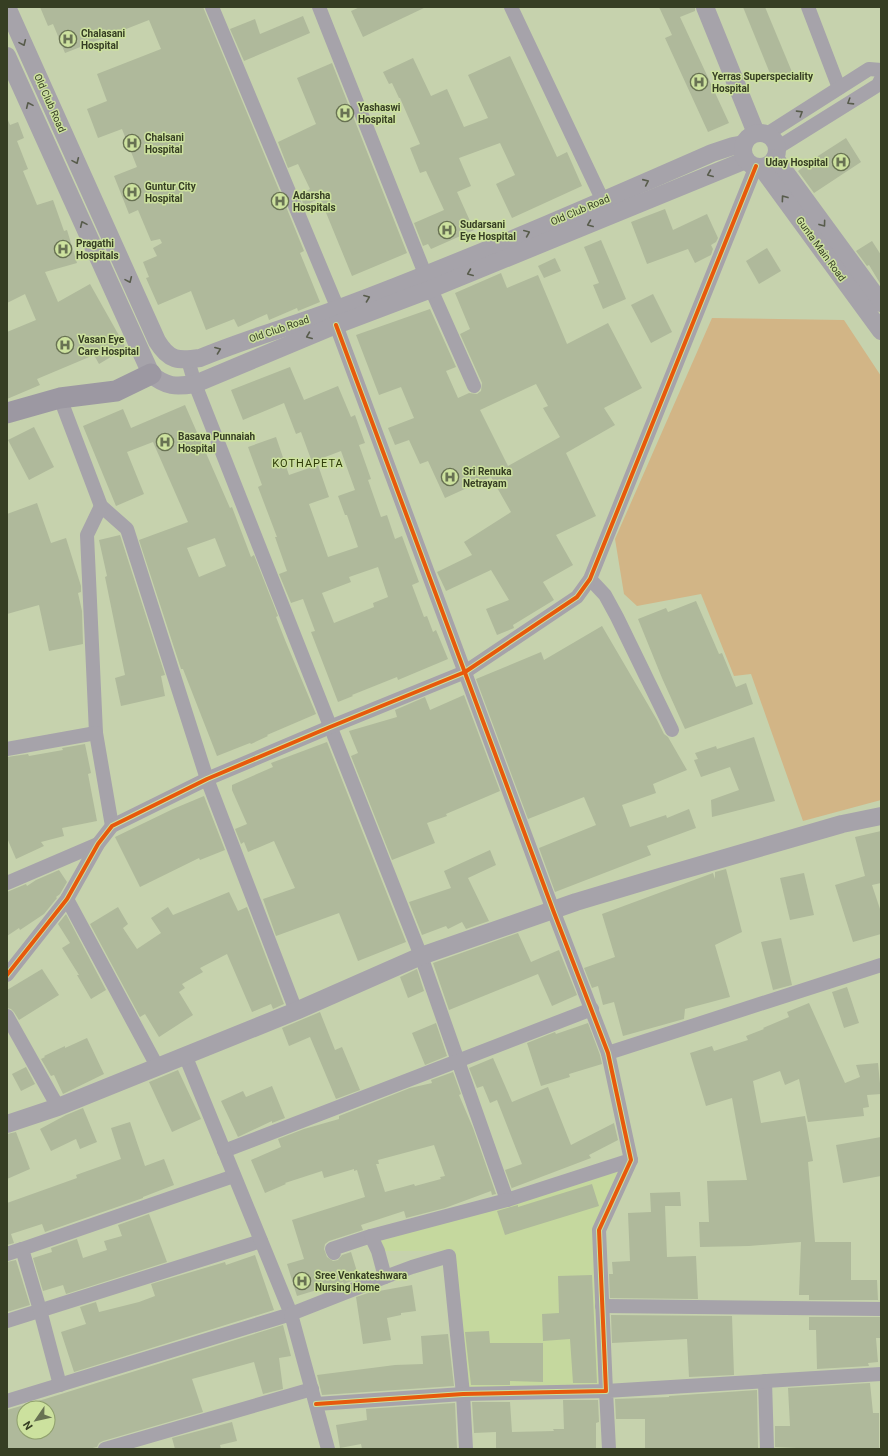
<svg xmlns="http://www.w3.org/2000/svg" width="888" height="1456" font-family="Roboto,sans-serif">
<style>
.built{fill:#c5d89e}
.green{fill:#d2b586}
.building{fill:#afb99b;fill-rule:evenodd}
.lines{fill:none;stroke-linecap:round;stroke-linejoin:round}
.minor{stroke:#a6a3aa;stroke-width:14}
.tertiary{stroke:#a6a3aa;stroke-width:18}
.secondary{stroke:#9c98a2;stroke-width:21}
.cycleway-casing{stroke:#cce19e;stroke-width:6}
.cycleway{stroke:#e8590c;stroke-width:4}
.oneway{stroke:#585c4c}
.labels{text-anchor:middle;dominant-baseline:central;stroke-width:3;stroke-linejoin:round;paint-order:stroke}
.poi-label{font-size:10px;font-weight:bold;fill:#363e23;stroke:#cce19e;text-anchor:start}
.street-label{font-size:10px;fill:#363e23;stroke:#cce19e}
.neighbourhood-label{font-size:11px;letter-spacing:1px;fill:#2e3b08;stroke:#cce19e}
</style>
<rect width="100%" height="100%" fill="#c6d2ad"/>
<polygon class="built" points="622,1163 599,1230 601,1391 468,1394 452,1251 378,1251 376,1235"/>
<polygon class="green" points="712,318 844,320 881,376 881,800 803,821 751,674 734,676 701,594 637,606 624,594 615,539"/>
<g class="building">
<polygon points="40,7 203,7 289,214 304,251 300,253 320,302 298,311 297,308 269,320 267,314 238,327 234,319 206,330 191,291 158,305 146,278 149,277 143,262 157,256 153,248 162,243 160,239 151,241 138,210 129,214 114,176 137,167 122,129 98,138 87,109 107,101 97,74 161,49 149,20 65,53 53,24 48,26"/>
<polygon points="360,7 426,7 363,37 351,11"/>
<polygon points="659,7 695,7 695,11 680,17 729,123 708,132 665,38 672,35"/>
<polygon points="743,7 765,7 792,72 773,81"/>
<polygon points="303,16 310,33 244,61 230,29 255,19 260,34"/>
<polygon points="510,56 557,157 567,152 582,186 512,218 496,184 515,175 500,143 459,158 471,186 457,192 474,230 431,249 428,244 423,246 414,223 444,210 426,171 420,173 410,148 420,144 400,98 399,98 392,83 389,84 383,72 413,58 431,96 447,89 464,127 488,118 468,75"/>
<polygon points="332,63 407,253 352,276 320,198 304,206 300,195 310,189 298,164 288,168 278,142 316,124 297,78"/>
<polygon points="7,118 10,125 18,122 24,138 17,141 28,169 23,171 37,205 53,200 64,231 67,230 77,263 45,272 58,302 90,284 126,348 99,364 94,355 37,379 40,385 7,399 7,332 36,320 25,294 7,303"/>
<polygon points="846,138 861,162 814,193 798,171 818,157 818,156"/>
<polygon points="665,209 673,230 707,214 718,238 716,242 711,245 713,249 711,255 695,263 688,249 647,264 631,222"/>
<polygon points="601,240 626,299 603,309 593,285 599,283 584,247"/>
<polygon points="872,241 881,255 881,285 869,265 867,266 856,251"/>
<polygon points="767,248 781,271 759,284 746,261"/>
<polygon points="555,258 561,271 544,278 538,266"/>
<path d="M 501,273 L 507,288 L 538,275 L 567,344 L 608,323 L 642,388 L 604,408 L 615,425 L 566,453 L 596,516 L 556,535 L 573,565 L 543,582 L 554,600 L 513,625 L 514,628 L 497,635 L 486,609 L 509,600 L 491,570 L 446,591 L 437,572 L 472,555 L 464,542 L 511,512 L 491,477 L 445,498 L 428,461 L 420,464 L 409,440 L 395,445 L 388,428 L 414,418 L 401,387 L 379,395 L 356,335 L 430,309 L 456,367 L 446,371 L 458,398 L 469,393 L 477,394 L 481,391 L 482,383 L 460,334 L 470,329 L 455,293 ZM 536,384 L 548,406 L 543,408 L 560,437 L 508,466 L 480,410 Z"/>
<polygon points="653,294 672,332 651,343 631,305"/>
<path d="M 290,367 L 304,400 L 338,386 L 351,417 L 355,415 L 365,443 L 359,445 L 371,479 L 368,480 L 381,517 L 387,515 L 395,539 L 402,536 L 419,582 L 412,585 L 424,617 L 427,616 L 433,632 L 436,630 L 448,659 L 398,680 L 397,677 L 352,695 L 353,696 L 338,702 L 311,632 L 315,631 L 303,599 L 291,603 L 279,574 L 287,571 L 275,537 L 277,537 L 258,487 L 262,485 L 248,447 L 276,437 L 289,475 L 318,465 L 329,497 L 309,504 L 328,557 L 358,547 L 347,515 L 345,515 L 338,496 L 355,490 L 341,451 L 312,462 L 301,432 L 296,434 L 284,403 L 243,420 L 231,390 ZM 378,567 L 388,597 L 373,603 L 374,607 L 334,623 L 322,593 L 351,582 L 349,577 Z"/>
<path d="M 185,405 L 230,508 L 232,507 L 251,557 L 254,555 L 278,616 L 276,617 L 285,640 L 316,714 L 267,735 L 268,736 L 251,744 L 250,743 L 217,756 L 183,669 L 181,669 L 139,540 L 188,522 L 153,442 L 127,452 L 144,494 L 116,506 L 83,426 L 123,409 L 131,428 ZM 215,538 L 226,566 L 199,577 L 187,548 Z"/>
<polygon points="34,427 54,467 29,480 8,440"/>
<polygon points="37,503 51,543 66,538 81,586 81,592 78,593 82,611 83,644 49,651 39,605 7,614 7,514"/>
<polygon points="120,535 165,675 161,676 165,696 121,706 115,678 125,675 105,577 107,576 99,540"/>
<polygon points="696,601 719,654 722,653 736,687 746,683 753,704 685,729 662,678 638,619 666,608 668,612"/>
<polygon points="602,626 657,720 664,734 668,737 687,770 653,784 656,793 622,805 630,827 666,815 667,818 689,809 696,828 647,846 651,855 555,892 539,848 596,825 584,797 528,819 476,679 541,652 544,660"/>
<polygon points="464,695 500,791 446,814 447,816 427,823 435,843 392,860 351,756 358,753 349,731 397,717 395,710 425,697 430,710"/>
<polygon points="754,737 775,801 712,817 711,800 739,790 730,767 701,777 694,760 698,759 695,753 716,746 717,749"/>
<polygon points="327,742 406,942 358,961 339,913 276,936 263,899 295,888 274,841 248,852 244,842 241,844 235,829 247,824 232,790 232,785 273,767 271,763"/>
<polygon points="85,744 91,773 88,774 97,821 62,828 64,836 41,842 44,846 16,859 7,838 7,757 28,754 29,756 63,750 62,748"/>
<polygon points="204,796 225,850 200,860 199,858 140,887 115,837 173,809"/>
<polygon points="881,831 881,883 872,885 881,912 881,934 853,942 835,885 865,876 855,837"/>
<polygon points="490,850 496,865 468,878 489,921 466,929 462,922 448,929 446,926 422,935 409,902 451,888 444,871"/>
<polygon points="726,869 742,932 715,945 730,997 685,1009 684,1019 623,1036 614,1002 603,1005 598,986 592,988 584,968 615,957 602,914 713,873 715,879 715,872"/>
<polygon points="59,870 67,882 60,894 56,897 57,898 44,914 20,930 19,928 7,936 7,892 26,884 27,886 36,880"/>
<polygon points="804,873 814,915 790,920 780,878"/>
<polygon points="229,892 238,911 247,907 284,1004 273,1009 271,1004 252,1012 227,954 200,968 203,972 182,984 185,988 179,992 193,1015 159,1037 145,1014 140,1017 90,924 118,907 128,924 123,928 137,949 161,933 151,918 168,907 173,915"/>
<polygon points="66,914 106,990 91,999 77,975 79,975 62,948 70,943 58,924"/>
<polygon points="518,933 531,962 559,950 577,995 552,1006 538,974 449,1010 433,963"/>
<polygon points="781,938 792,985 773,990 761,942"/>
<polygon points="42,969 59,995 19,1020 14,1012 11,1009 7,1008 7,990"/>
<polygon points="417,969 424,991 408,998 400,977"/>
<polygon points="847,987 859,1023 844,1028 832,992"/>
<polygon points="809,1003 845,1083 860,1077 856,1065 878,1063 881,1094 867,1095 869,1107 863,1108 864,1116 808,1122 799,1079 785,1085 780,1071 753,1081 761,1123 805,1116 813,1161 808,1162 815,1242 851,1242 851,1280 877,1280 878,1300 809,1300 809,1295 799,1295 801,1242 749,1246 700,1247 699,1222 709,1222 707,1181 747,1180 732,1098 706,1106 690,1053 712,1046 714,1051 748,1040 746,1036 764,1029 763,1028 789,1017 787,1012"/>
<polygon points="320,1012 335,1050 342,1047 360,1090 336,1099 310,1037 289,1046 282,1028"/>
<polygon points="436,1023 447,1056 425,1065 412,1033"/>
<polygon points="588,1023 600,1055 602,1064 569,1074 570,1077 541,1086 527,1043 555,1032 556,1034"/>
<polygon points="87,1038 104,1074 63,1094 54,1075 51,1076 41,1059 45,1057 44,1056 65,1046 65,1048"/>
<polygon points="493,1058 512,1102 548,1087 571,1145 614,1123 618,1140 589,1155 591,1158 512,1188 512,1189 505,1170 522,1164 497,1100 490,1103 483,1086 477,1088 469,1068"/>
<polygon points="26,1067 35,1084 21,1091 12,1074"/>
<polygon points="178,1070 201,1119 172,1132 149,1082"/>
<path d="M 453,1072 L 461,1094 L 459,1095 L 473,1128 L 496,1194 L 492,1195 L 491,1191 L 445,1208 L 406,1218 L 404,1211 L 361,1225 L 363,1230 L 329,1241 L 325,1244 L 324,1249 L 327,1257 L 333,1261 L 338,1260 L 342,1255 L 351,1252 L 359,1278 L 344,1284 L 343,1282 L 297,1296 L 287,1264 L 304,1259 L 292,1220 L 365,1197 L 357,1170 L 354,1171 L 354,1169 L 324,1178 L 322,1171 L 285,1183 L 286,1184 L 265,1193 L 251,1160 L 281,1147 L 278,1139 L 304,1129 L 339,1119 L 339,1116 L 410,1088 L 432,1083 L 431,1080 ZM 434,1145 L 445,1176 L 440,1177 L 441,1179 L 415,1186 L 414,1184 L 385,1192 L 376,1164 L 379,1164 L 378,1160 Z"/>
<polygon points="272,1086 285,1118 272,1123 272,1121 238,1137 221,1101 243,1091 246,1097"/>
<polygon points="83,1108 97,1142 80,1149 76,1139 51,1151 40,1129 66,1115"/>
<polygon points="130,1122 145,1166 164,1159 174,1185 143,1197 143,1198 45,1232 42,1224 11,1234 14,1243 7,1245 7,1203 77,1178 76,1175 121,1159 111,1128"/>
<polygon points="16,1132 30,1169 7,1179 7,1134"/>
<polygon points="881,1137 881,1176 843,1183 836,1145"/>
<polygon points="592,1184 599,1206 505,1235 497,1211 518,1205 518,1207"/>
<polygon points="680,1192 681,1206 665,1206 667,1257 696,1256 698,1299 610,1298 609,1274 613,1274 612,1262 630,1261 628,1213 651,1212 650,1193"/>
<polygon points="149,1214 167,1262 66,1294 63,1285 43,1291 33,1258 52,1252 51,1248 77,1239 83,1258 107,1250 104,1241 122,1236 118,1225"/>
<polygon points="255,1255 274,1310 74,1372 61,1332 86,1324 80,1307 96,1302 99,1312 139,1302 155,1296 151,1284 225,1262 226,1265"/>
<polygon points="16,1260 30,1305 7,1312 7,1262"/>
<polygon points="592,1275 597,1383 573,1383 570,1339 543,1341 542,1314 559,1313 558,1276"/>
<polygon points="412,1285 416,1311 401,1313 401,1315 387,1318 391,1340 363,1344 356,1297 368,1293"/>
<polygon points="611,1315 732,1316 734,1375 689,1377 687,1339 612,1343"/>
<polygon points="809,1317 881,1317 881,1338 876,1338 878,1362 868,1363 869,1366 817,1369 816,1330 809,1330"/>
<path d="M 283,1325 L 291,1356 L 279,1358 L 283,1389 L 263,1394 L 254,1362 L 192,1379 L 203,1412 L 103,1441 L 99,1443 L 97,1447 L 88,1449 L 7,1449 L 7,1410 L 45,1399 ZM 24,1408 L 48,1408 L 48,1432 L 24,1432 Z"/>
<polygon points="489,1331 490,1343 543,1343 543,1382 510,1381 510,1385 471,1385 465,1332"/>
<polygon points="448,1334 454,1386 322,1395 317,1375 395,1365 423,1364 421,1336"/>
<polygon points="870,1383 873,1413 879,1413 879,1449 819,1449 775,1447 775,1426 790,1426 788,1388"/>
<polygon points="757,1390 758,1449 645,1449 645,1419 616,1419 615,1399 669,1397 669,1396"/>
<polygon points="563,1400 598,1400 599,1422 596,1423 596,1449 496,1449 496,1432 474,1433 472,1402 510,1402 512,1432 554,1431 553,1429 564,1429"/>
<polygon points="455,1403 457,1449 362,1449 361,1444 340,1448 336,1425 367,1420 366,1409"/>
<polygon points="232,1422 237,1441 220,1445 221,1449 175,1449 172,1438"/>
</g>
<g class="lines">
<g class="minor">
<polyline points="212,7 338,309"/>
<polyline points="319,7 431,289 474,386"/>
<polyline points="511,7 603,201"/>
<polyline points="808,7 839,88"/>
<polyline points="767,134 869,69 881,70"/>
<polyline points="777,148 878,85 881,79"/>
<polyline points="188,360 195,384 421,956 507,1200 631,1160"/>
<polyline points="60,398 101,506 127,529 207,779 296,1011"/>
<polyline points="590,579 605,595 617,617 672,730"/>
<polyline points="96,733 87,535 101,506"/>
<polyline points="7,749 96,733 112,826"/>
<polyline points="7,883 98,844"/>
<polyline points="67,899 157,1066"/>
<polyline points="7,975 67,899 98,844 112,826 207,779 330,727 465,672 577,597 590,579 756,166"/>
<polyline points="7,1016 58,1107"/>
<polyline points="608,1053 881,965"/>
<polyline points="224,1151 592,1009"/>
<polyline points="334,1253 332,1249 371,1236"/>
<polyline points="7,1254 22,1249"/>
<polyline points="385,1277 412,1267 449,1256 463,1394 466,1449"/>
<polyline points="602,1306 881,1309"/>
<polyline points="7,1321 261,1241"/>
<polyline points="765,1381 767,1449"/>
<polyline points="60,1385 40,1310 22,1249 234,1176"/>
<polyline points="7,1401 291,1314 185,1055"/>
<polyline points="316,1404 463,1394 606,1391 599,1230 631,1160 608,1053 553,910 336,325"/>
<polyline points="105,1449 312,1389"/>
<polyline points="328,1449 291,1314 385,1277 378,1251 371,1236 507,1200"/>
<polyline points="609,1449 606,1391 881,1374"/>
</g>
<g class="tertiary">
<path d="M 7,7 L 157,341 C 169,361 178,361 200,358 C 245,339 293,326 340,308 C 465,261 589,207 712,153 L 733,146 L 744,144"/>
<polyline points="705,7 756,133"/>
<path d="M 7,56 L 151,374 C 166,387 176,387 195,384 L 336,325 L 431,289 L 746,160"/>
<circle cx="760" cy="150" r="17"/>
<polyline points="775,158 881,303"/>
<polyline points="761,167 881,331"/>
<polyline points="7,1124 58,1107 296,1011 421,956 576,902 666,875 842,824 881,816"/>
</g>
<polyline class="secondary" points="7,413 60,398 116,391 151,374"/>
<defs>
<g id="cycleway">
<polyline points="7,975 67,899 98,844 112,826 207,779 330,727 465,672 577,597 590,579 756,166"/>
<polyline points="316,1404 463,1394 606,1391 599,1230 631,1160 608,1053 553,910 336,325"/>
</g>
</defs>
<use href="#cycleway" class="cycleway-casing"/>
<use href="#cycleway" class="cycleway"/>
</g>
<defs><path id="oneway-chevron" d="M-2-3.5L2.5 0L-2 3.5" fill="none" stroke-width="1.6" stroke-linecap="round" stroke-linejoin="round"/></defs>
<g class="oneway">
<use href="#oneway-chevron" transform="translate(23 43) rotate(66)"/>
<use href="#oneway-chevron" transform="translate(850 102) rotate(148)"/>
<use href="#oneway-chevron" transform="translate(29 105) rotate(-114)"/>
<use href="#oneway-chevron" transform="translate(800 113) rotate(-32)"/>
<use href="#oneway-chevron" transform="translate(76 161) rotate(66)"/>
<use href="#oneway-chevron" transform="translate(710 174) rotate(158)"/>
<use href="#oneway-chevron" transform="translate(646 182) rotate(-24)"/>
<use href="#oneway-chevron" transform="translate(784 198) rotate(-126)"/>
<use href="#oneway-chevron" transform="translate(83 224) rotate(-114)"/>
<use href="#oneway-chevron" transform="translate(590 224) rotate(158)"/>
<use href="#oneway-chevron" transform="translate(823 224) rotate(54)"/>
<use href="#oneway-chevron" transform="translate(527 233) rotate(-23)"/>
<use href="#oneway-chevron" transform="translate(470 273) rotate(158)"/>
<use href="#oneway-chevron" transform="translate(129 280) rotate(66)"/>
<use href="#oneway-chevron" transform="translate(367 298) rotate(-21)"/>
<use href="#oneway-chevron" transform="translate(309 336) rotate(158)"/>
<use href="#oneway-chevron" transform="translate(218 350) rotate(-21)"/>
</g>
<defs>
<symbol id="hospital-ring" viewBox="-11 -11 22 22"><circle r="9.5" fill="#cce19e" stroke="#687253" stroke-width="1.5"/><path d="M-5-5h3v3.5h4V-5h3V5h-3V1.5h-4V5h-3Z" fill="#687253"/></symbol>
</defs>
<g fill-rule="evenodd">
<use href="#hospital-ring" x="58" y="29" width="20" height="20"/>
<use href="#hospital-ring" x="689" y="72" width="20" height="20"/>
<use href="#hospital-ring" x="335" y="103" width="20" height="20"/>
<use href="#hospital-ring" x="122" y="133" width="20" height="20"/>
<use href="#hospital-ring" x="831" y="152" width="20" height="20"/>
<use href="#hospital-ring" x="122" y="182" width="20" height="20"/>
<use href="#hospital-ring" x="270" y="191" width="20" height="20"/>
<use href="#hospital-ring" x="437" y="220" width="20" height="20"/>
<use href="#hospital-ring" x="53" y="239" width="20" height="20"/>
<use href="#hospital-ring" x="55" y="335" width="20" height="20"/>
<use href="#hospital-ring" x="155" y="432" width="20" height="20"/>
<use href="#hospital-ring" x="440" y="467" width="20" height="20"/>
<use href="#hospital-ring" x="292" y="1271" width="20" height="20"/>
</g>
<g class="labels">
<g class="poi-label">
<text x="81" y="33">Chalasani<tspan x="81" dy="12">Hospital</tspan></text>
<text x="712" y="76">Yerras Superspeciality<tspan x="712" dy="12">Hospital</tspan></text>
<text x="358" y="107">Yashaswi<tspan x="358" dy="12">Hospital</tspan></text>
<text x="145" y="137">Chalsani<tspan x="145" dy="12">Hospital</tspan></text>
<text x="828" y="162" text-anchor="end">Uday Hospital</text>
<text x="145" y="186">Guntur City<tspan x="145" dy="12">Hospital</tspan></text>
<text x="293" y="195">Adarsha<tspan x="293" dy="12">Hospitals</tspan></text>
<text x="460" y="224">Sudarsani<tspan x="460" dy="12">Eye Hospital</tspan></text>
<text x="76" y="243">Pragathi<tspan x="76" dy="12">Hospitals</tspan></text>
<text x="78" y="339">Vasan Eye<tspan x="78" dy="12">Care Hospital</tspan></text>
<text x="178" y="436">Basava Punnaiah<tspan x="178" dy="12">Hospital</tspan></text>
<text x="463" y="471">Sri Renuka<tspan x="463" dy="12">Netrayam</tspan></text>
<text x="315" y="1275">Sree Venkateshwara<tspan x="315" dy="12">Nursing Home</tspan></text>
</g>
<g class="street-label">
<text transform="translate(50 103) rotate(66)">Old Club Road</text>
<text transform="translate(580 210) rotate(-23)">Old Club Road</text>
<text transform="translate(821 249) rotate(54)">Gunta Main Road</text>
<text transform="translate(279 329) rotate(-19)">Old Club Road</text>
</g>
<g class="neighbourhood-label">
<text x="308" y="463">KOTHAPETA</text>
</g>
</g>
<rect width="888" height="1456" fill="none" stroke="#363e23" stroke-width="16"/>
<g transform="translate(36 1420) rotate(236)"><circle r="19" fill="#cce19e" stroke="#90a06d"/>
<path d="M0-3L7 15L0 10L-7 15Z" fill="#687253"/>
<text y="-6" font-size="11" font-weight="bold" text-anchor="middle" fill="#363e23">N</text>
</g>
</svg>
